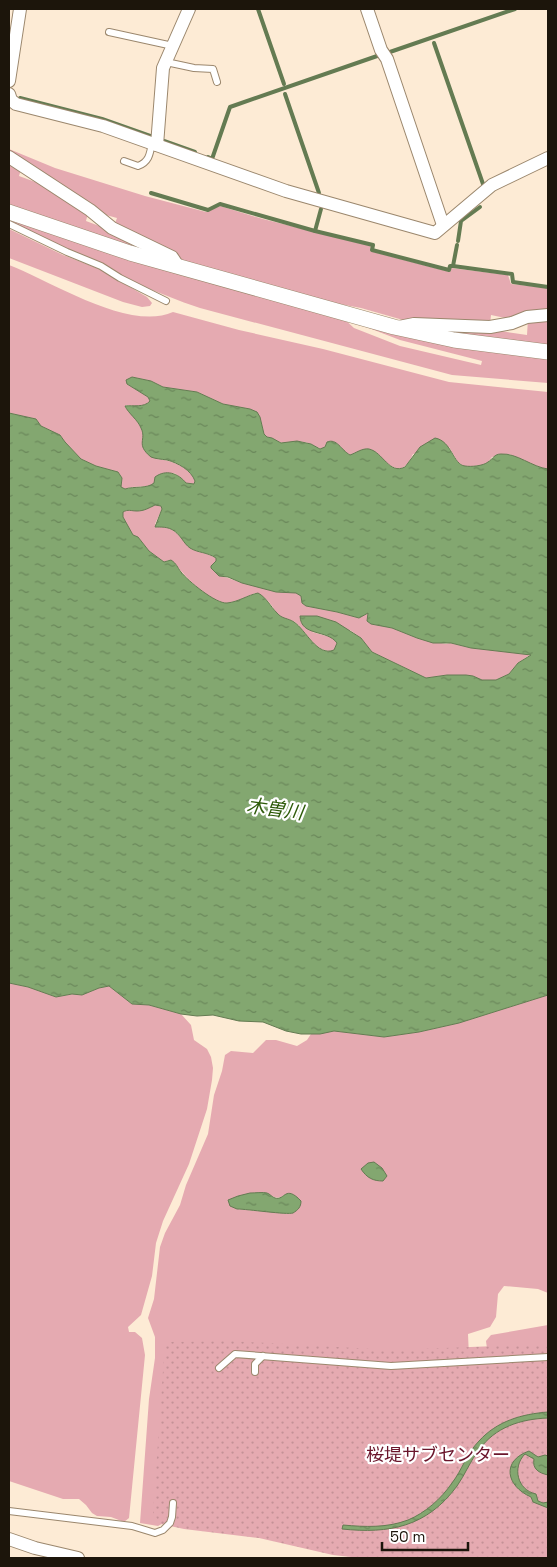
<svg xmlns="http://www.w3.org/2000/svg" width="557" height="1567" font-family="'Space Grotesk','Noto Sans JP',sans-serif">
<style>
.green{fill:#e5aab1;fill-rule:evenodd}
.park{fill:url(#park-dots)}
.water{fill:url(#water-ripples);stroke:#647b52;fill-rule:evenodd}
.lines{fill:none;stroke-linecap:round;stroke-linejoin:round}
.stream{stroke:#647b52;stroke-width:4}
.service-casing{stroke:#9b876d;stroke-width:8}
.minor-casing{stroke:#9b876d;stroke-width:14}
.tertiary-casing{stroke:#9b876d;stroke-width:16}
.service{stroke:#fff;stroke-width:6}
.minor{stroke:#fff;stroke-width:12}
.tertiary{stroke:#fff;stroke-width:15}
.labels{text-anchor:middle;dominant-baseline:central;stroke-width:4.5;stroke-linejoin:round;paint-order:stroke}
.park-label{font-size:18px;fill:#6a152b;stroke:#fff}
.water-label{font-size:19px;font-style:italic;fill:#2f5c0b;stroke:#fff}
</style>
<defs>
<pattern id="park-dots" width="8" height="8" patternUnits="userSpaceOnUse" patternTransform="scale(1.25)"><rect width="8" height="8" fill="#e5aab1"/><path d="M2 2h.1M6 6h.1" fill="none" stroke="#c49197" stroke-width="1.8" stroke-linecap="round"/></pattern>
<pattern id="water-ripples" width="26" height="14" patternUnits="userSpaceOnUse" patternTransform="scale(1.25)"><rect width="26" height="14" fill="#83a770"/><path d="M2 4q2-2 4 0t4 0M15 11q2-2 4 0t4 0" fill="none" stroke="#6a875a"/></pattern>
</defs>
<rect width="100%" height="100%" fill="#fdebd5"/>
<g class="green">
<polygon points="9,149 55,168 145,196 206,212 220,206 263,219 371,246 370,251 450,272 451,268 508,275 511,284 548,288 548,312 510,319 491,315 490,324 403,320 361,308 318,300 190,266 114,226 117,218 95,212 9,156"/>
<polygon points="9,161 21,169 19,176 49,187 88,213 86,221 110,230 170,259 141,252 9,204"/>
<path d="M 9,217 L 343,318 L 354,328 L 400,346 L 481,365 L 482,361 L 400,340 L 361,325 L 548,357 L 548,383 L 452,375 L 200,308 C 134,286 72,252 9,222 Z"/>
<polygon points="9,229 63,255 99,269 147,297 152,303 150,306 142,307 123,302 9,258"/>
<path d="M 9,265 C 51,281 129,332 173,312 L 239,330 L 323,349 L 449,382 L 548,392 L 548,469 L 539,468 L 509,454 L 492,457 L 488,462 L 482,465 L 466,467 L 462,465 L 458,462 L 449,447 L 413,454 C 402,479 390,467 376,452 L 350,455 C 340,450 341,444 329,441 L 323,449 C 317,448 313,444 308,443 C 297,440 292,444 283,443 C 277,442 273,438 267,437 L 264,434 L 261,421 L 250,409 L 223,404 L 197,392 L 163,387 L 151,381 L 132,377 L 127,384 L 148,397 L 150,401 C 145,408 134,406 126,405 L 125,407 L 132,413 L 142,429 L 143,434 L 156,459 C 170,460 189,466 195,481 L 194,484 C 185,486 182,477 174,473 L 151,486 L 132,487 L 125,489 L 121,487 L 122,478 L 118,472 L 96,466 L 81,459 L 65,442 L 60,435 L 41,426 L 36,419 L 9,413 Z"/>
<polygon points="548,318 548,347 508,342 420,326 487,329 527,335 528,319"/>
<path d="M 155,505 L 161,506 L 162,509 L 155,524 C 160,526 165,526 170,528 C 179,534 185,543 194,549 C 201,554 208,553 216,558 L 217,561 L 211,566 L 219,576 L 228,578 L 242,583 L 288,593 L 296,592 L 301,596 L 306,606 L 337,612 L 359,618 L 368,613 L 367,619 L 371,624 L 392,628 L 417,638 L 446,644 L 450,643 L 471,648 L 531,654 L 518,663 L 509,674 L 496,680 L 487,681 L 482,680 L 473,676 L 447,675 L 426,678 L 372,652 L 361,638 L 350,630 L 312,632 L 334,638 L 337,643 L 334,650 C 318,656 306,631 295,622 C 290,619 285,620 280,617 C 275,612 273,606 268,601 C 265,597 259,596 255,593 C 247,597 237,601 228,603 C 215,604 191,583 183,573 C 177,567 178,565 169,560 L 164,562 L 149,551 L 138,537 L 133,535 L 123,517 L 123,511 C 134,508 144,511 155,505 Z"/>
<polygon points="9,983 28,987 56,997 73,994 82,995 99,988 109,986 132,1004 149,1005 181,1014 191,1025 194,1040 207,1049 211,1057 213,1068 212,1080 207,1109 189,1164 163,1221 156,1243 152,1276 141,1315 128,1327 129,1332 135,1332 142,1338 145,1355 129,1518 124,1522 111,1517 97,1516 92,1513 86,1505 79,1499 63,1499 9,1481"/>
<path d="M 548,995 L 548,1293 L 538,1289 L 504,1286 L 498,1294 L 496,1317 L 490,1327 L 468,1334 L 469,1357 L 158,1526 L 140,1523 L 149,1399 L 155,1358 L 155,1337 L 148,1318 L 154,1299 L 160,1247 L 165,1233 L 180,1205 L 186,1185 L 208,1134 L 214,1095 L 222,1071 L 225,1055 L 231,1051 L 253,1053 L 266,1040 L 276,1040 L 297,1046 L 307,1040 L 311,1034 L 334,1031 L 384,1037 L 419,1032 L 459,1023 ZM 267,1193 C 274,1197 277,1200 284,1195 L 291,1214 L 237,1209 L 237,1196 Z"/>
<polygon points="548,1325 548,1354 488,1356 486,1341 491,1335"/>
</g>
<polygon class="park" points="230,1341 391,1350 548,1344 548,1558 360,1558 333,1555 259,1538 184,1529 161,1524 153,1513 165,1342"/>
<g class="water">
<path d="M 132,377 L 151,381 L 163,387 L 197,392 L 223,404 L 250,409 L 257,412 L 260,417 L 264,434 L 267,437 L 272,438 L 281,443 L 297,441 L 311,444 L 320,449 L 325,447 L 327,442 C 337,438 341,450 350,455 C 356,453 362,448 369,449 C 383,452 389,475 405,467 L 420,447 L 435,438 C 452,441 453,465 465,466 C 471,467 483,466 488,462 C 493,459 494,454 501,454 C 517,453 532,467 548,469 L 548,995 L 459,1023 L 419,1032 L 384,1037 L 334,1031 L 320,1034 L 301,1034 L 286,1031 L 263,1022 L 239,1021 L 213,1015 L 197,1016 L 181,1014 L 149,1005 L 132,1004 L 109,986 L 99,988 L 82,995 L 72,994 L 56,997 L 28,987 L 9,983 L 9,413 L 36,419 L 41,426 L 60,435 L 65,442 L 81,459 L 96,466 L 118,472 L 122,478 L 121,487 L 125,489 C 134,486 147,489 154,483 L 155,477 C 166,469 178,473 186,483 L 194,484 L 195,481 C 191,470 178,463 167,460 C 161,459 156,459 151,457 C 135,444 147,440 141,428 C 138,420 128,413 125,406 C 133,405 144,408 150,401 L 148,397 L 127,384 L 126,380 ZM 155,505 L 161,506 L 162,509 L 155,527 C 167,527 173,527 182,539 C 184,542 187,546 190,548 C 198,553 207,552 216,558 L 216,561 L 211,566 L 211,568 L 219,576 L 228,577 L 242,583 L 276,592 L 296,593 L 301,596 L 302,603 L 306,606 L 337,612 L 359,618 L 368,613 L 367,621 L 371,624 L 392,628 L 417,638 L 433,643 L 451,643 L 471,648 L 531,655 L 518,663 L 509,674 L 496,680 L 482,680 L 473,676 L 466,675 L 447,675 L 426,678 L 372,652 L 361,638 L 336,622 L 317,616 L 300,616 C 301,637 327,629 337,643 L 334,650 C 317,657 306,630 294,622 C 288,618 282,619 277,613 C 270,606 267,598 258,593 C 248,595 238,602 227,603 C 216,604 188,581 181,572 C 177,567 177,564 171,560 L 164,562 L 149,551 L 138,537 L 133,535 L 123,517 L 123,512 C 128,509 131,511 137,511 C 144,511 149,508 155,505 Z"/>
<path d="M 374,1162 L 382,1168 L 387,1176 L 383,1181 C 373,1181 367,1178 361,1169 L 368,1163 Z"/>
<path d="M 250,1193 C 255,1193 263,1192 267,1193 C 270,1194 272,1197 275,1198 C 285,1201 285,1184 301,1201 C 301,1207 298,1210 293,1213 C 287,1215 247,1209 237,1209 L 230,1206 L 228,1200 L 238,1196 Z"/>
<path d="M 548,1412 L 548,1418 C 521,1419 495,1427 479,1450 C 470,1461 465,1475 457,1486 C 427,1527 389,1534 342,1529 L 343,1525 C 365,1527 387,1528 408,1520 C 425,1513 441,1499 452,1483 C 462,1470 467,1453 479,1441 C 497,1421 522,1414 548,1412 Z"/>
<path d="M 529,1451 L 538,1457 L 545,1455 L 548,1456 L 548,1475 C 539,1473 532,1469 534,1459 L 525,1454 C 512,1467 517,1490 536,1494 L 538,1501 L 543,1503 L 548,1502 L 548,1508 L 533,1502 L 531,1497 C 506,1486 501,1461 529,1451 Z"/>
</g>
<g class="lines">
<g class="stream">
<polyline points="258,9 284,84"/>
<polyline points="434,43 483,184"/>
<polyline points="387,53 515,9"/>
<polyline points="285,94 319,193"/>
<polyline points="20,98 102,119 153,137"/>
<polyline points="164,141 195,152"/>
<polyline points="208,157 212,159 230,107 380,55"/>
<polyline points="151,193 208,210 220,204 315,231 373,245 372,250 449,270 450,266 453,266 457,245"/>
<polyline points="315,231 321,209"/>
<polyline points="458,241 461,221 480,207"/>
<polyline points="453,266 512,274 513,282 548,287"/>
</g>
<defs>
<g id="service">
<polyline points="109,32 173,46"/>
<polyline points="166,62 194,68 213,69 217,82"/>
<path d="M 124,161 L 138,166 C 149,162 150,154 152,143"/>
<polyline points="9,224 67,252 101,266 120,278 166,301"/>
<polyline points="219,1368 235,1354 391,1366 548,1357"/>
<polyline points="255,1372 255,1364 263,1356"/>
<polyline points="9,1511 132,1526 155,1533 163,1530 170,1523 172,1517 173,1503"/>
</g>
<g id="minor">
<polyline points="367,9 381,50 387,59 443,225"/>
<polyline points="9,81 20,9"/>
<polyline points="9,94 11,100 16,104 103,126 286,191 435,233 492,185 548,158"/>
<polyline points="157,145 163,68 189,9"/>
<polyline points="9,157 90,210 112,228 172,257 178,266"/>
<polyline points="399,327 414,324 490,327 512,323 527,317 548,315"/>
<polyline points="9,1539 35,1548 78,1558"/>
</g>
<polyline id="tertiary" points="9,212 130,253 394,327 454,340 548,352"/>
</defs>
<use href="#service" class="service-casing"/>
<use href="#minor" class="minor-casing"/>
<use href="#tertiary" class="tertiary-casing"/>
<use href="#service" class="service"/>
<use href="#minor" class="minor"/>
<use href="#tertiary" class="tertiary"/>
</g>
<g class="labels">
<g class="park-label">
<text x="438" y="1454">桜堤サブセンター</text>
</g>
<g class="water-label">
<text transform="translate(275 809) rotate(8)">木曽川</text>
</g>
</g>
<rect width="557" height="1567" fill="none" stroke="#1c150b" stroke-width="20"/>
<path d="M382 1542v8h86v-8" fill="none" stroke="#1c150b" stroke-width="2.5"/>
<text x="390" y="1542" font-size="15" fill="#1c150b" stroke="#ffffff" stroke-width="4" paint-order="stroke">50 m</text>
</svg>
